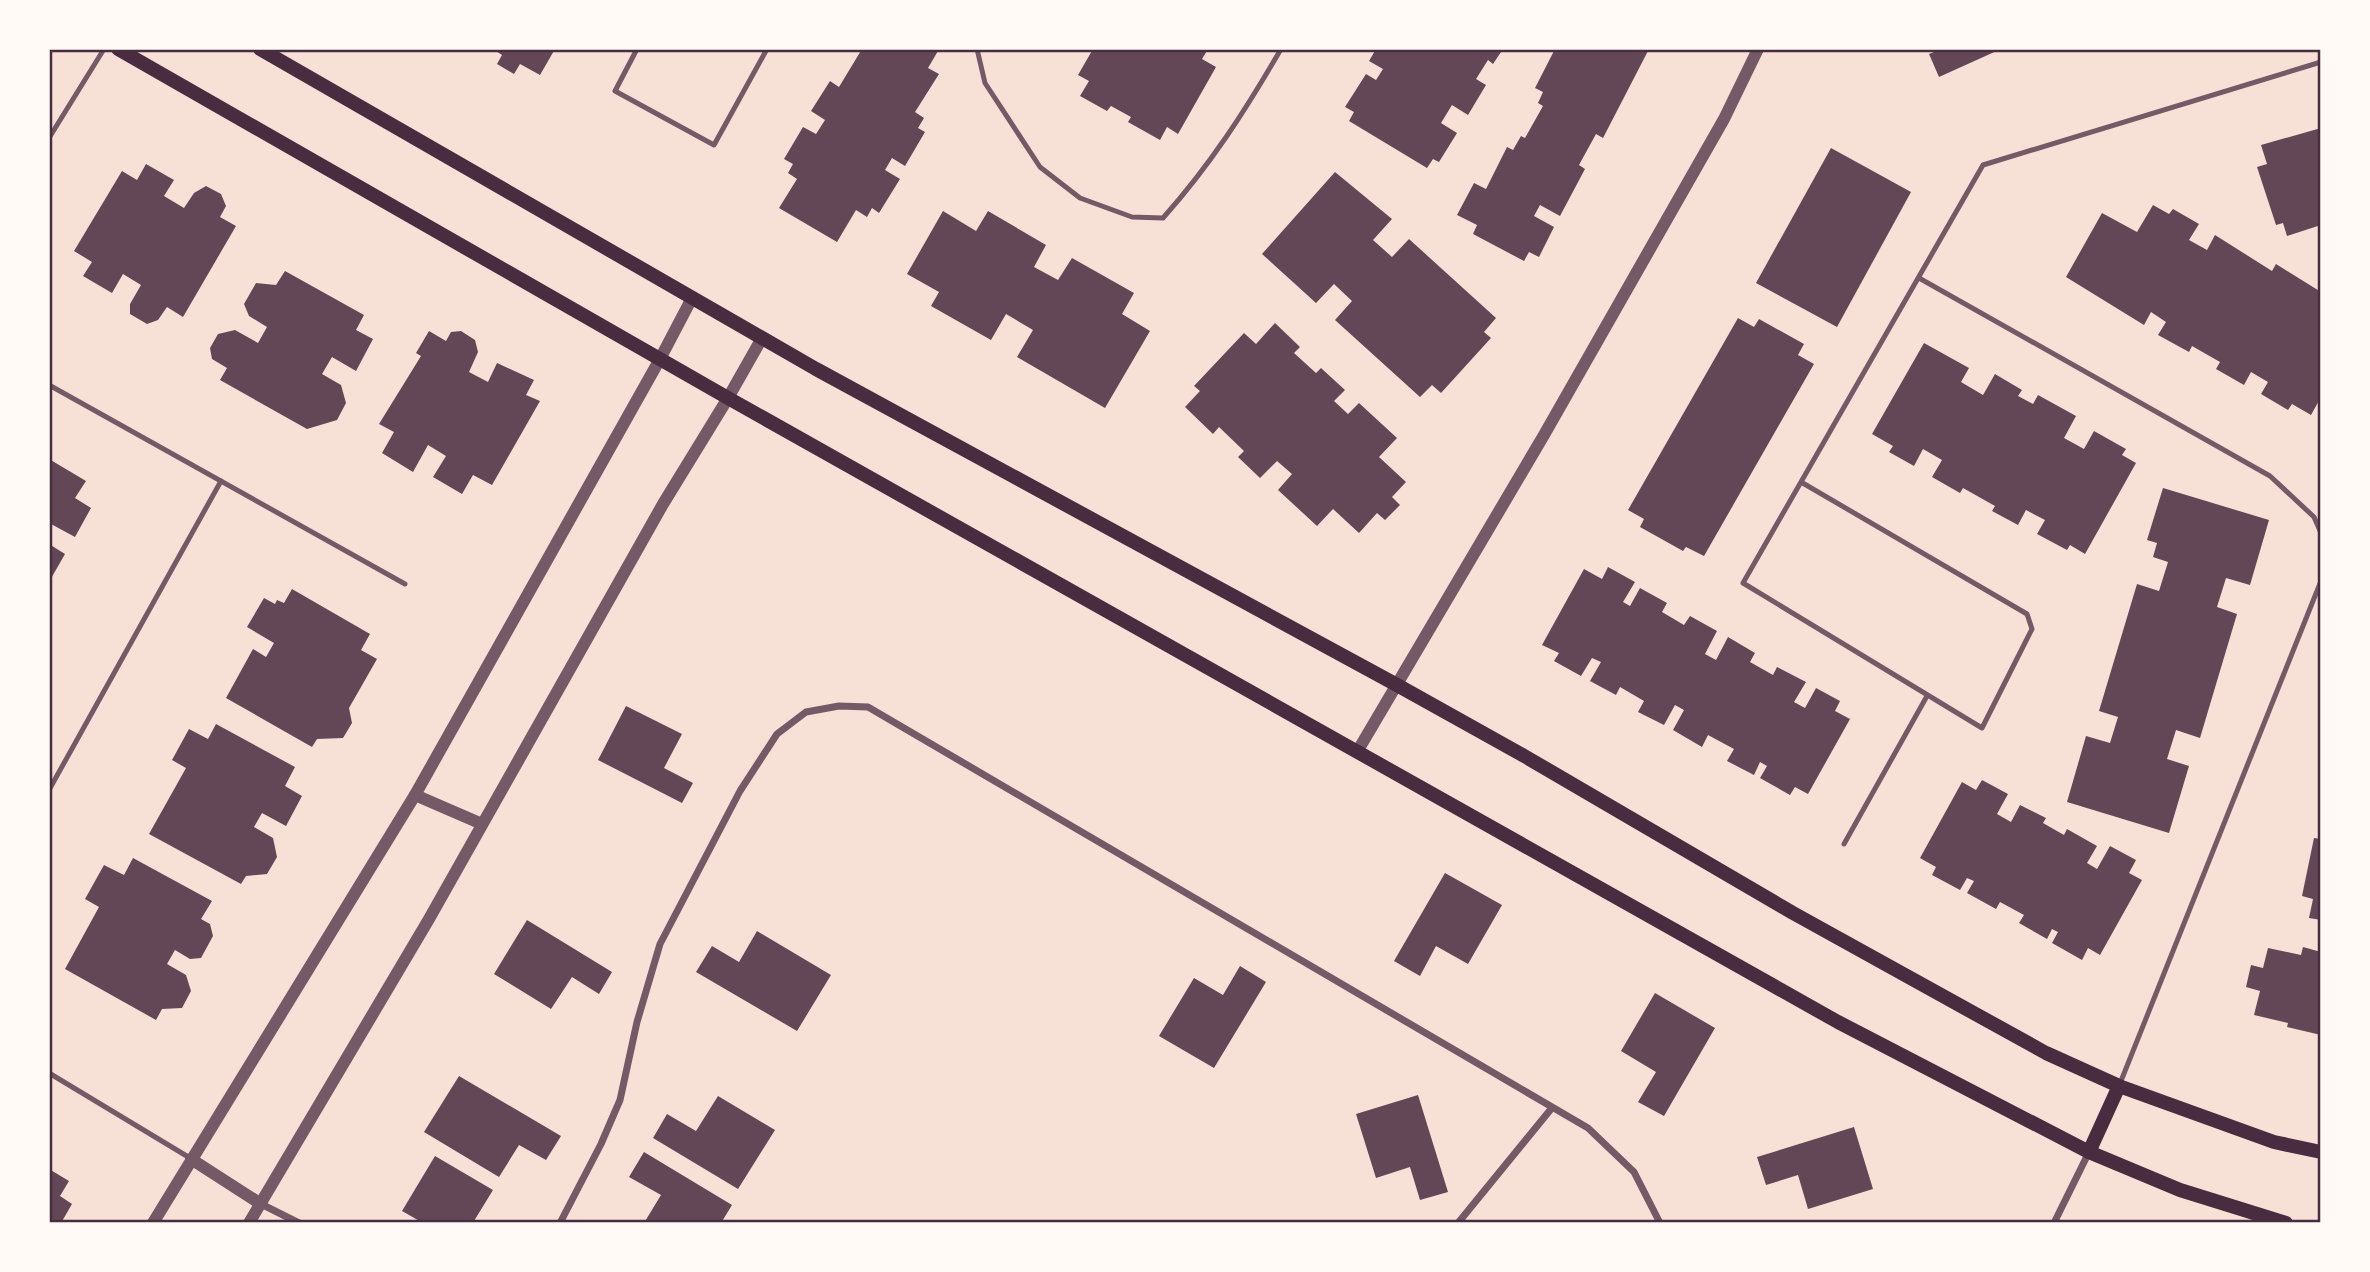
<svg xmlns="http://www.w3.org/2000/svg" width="2370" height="1272" font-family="'Public Sans',sans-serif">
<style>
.building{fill:#644757}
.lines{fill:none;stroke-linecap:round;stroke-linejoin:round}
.service{stroke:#755966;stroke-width:5}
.minor{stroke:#755966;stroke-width:7}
.tertiary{stroke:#755966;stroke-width:12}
.secondary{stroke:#4a2c40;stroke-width:14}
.neatline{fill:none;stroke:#4a2c40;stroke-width:2.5}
</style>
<rect width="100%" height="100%" fill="#f7e1d7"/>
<g class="building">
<polygon points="493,49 555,49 540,75 520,64 514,74 497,64 502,55"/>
<polygon points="862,49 935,49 938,51 928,68 939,74 915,112 924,118 918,128 925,132 905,166 892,158 885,170 900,179 879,213 872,208 867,217 856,210 837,242 779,208 797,179 788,173 793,164 784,159 803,127 816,134 825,120 811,111 830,81 839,87"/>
<polygon points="1093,49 1208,49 1202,59 1216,67 1178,134 1167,127 1160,140 1128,122 1131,117 1111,106 1107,111 1080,96 1089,81 1078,75"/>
<polygon points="1376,49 1503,49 1493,64 1488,60 1476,79 1486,85 1468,115 1452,105 1441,123 1457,133 1439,162 1433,159 1427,168 1349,121 1354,112 1345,107 1366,74 1376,80 1383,69 1369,61"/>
<polygon points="1555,49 1649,49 1603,138 1596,134 1579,165 1585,169 1560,216 1540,205 1534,216 1554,227 1539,257 1529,252 1524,261 1473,234 1477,225 1457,215 1474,183 1486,189 1507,147 1513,150 1521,136 1525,138 1543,106 1538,103 1543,92 1535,88"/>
<polygon points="1942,49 2001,49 1939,77 1929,54"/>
<polygon points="2321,128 2321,225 2287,236 2283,223 2276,225 2257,167 2267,164 2261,145"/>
<polygon points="1831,148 1911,192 1837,327 1756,283"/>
<polygon points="146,164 174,180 164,196 184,208 194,193 206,186 221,194 226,206 220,217 236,226 183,317 167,307 158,320 147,324 130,314 130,304 141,285 123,274 112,293 83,276 92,262 74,251 122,171 137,180"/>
<polygon points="1335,172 1392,219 1373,240 1392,257 1409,239 1496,318 1484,332 1491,338 1441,393 1432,385 1420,397 1335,320 1352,301 1334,284 1316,303 1262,254"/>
<polygon points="2153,205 2169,214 2173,209 2199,224 2189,240 2207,250 2215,235 2272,271 2276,264 2321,292 2321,397 2311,415 2292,404 2288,410 2261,394 2268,382 2251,372 2244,385 2216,369 2220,362 2192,346 2189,352 2158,335 2166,322 2151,312 2144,325 2066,277 2102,213 2137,232"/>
<polygon points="943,211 976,231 988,211 1046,245 1034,267 1058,280 1072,258 1134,293 1122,314 1150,331 1105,408 1017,357 1033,330 1006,314 991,340 931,306 939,292 907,274"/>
<polygon points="285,271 364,315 356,330 373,339 356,371 332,357 322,374 341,385 346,403 337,420 307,429 220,380 227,368 212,359 210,348 218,334 235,330 258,343 267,327 249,316 244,304 256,283 276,285"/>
<polygon points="1738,318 1754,327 1759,319 1804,344 1798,355 1814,364 1704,556 1686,547 1683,551 1640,527 1644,519 1628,510"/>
<polygon points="1275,323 1300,347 1294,353 1316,373 1321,368 1345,390 1334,401 1348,414 1359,403 1397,438 1379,457 1406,482 1392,497 1400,505 1385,520 1377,513 1359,533 1333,509 1317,526 1278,490 1292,474 1277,461 1260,478 1238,457 1244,451 1219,427 1213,434 1185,407 1200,391 1194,386 1244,333 1256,344"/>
<polygon points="429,331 446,341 451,332 461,331 475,340 478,352 469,372 488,382 497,363 534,380 526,395 540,401 492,485 473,475 462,494 433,477 446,456 428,445 413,472 382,453 394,432 379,424 421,356 416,353"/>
<polygon points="1924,343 1969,368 1961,382 1983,395 1995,374 2022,390 2018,396 2033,404 2038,395 2076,416 2064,438 2084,449 2094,431 2126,449 2122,455 2136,463 2085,554 2070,545 2067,550 2037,534 2045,520 2026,510 2018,525 1992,511 1995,506 1963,488 1960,493 1932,477 1942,460 1923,449 1914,466 1889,452 1893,446 1872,434"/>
<polygon points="49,459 86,481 75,498 91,508 75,537 51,524 49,528"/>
<polygon points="2163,488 2269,520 2250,585 2226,578 2217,607 2237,614 2200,738 2176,730 2167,759 2189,766 2169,833 2067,802 2086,736 2110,743 2118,717 2099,711 2137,584 2159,591 2168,562 2153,557 2157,543 2147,540"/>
<polygon points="49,544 65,554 49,582"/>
<polygon points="1608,567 1635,582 1623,602 1630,606 1640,588 1667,603 1662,612 1684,625 1690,616 1717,631 1705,654 1716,660 1728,637 1755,653 1750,662 1773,675 1777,667 1806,682 1794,702 1805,708 1816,688 1840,701 1835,711 1850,719 1808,794 1795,787 1790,795 1760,778 1767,766 1760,762 1754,775 1727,761 1734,749 1708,735 1702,747 1673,730 1684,710 1675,705 1664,725 1638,712 1644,701 1620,687 1616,695 1590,681 1601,662 1592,658 1581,676 1554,661 1559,653 1542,645 1584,569 1602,579"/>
<polygon points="292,589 370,634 361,650 377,659 349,708 352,723 343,738 317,739 312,747 226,698 253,649 266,657 274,643 247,627 264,598 275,604 277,600 284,603"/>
<polygon points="626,706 682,734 664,768 693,783 682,803 598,760"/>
<polygon points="216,724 295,767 285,786 302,796 286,826 262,813 254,827 273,838 277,857 267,874 246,876 241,884 149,834 186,768 172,760 189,729 208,739"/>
<polygon points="1982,780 2008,794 1997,814 2011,822 2020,805 2046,818 2043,823 2064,835 2067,829 2097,846 2087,863 2097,869 2110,846 2136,860 2129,873 2142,880 2100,955 2088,948 2082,960 2052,943 2058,932 2052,929 2047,939 2019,923 2024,915 2000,902 1996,909 1967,893 1974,881 1967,878 1960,890 1932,875 1936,867 1920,858 1962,782 1976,790"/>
<polygon points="2314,838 2321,839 2321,920 2309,918 2313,899 2302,896"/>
<polygon points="133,858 212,901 201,919 210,924 213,936 201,958 190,959 175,950 167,964 186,975 191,991 182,1008 162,1009 156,1020 65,969 99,907 85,899 104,865 124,875"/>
<polygon points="1445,873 1502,905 1468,964 1436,946 1420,976 1394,961"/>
<polygon points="527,920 612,972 599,994 572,977 551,1009 494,974"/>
<polygon points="757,931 831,975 797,1031 696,972 712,946 739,962"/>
<polygon points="2303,947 2321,952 2321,1035 2287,1027 2288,1023 2254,1015 2260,991 2246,987 2251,965 2263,968 2268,948 2301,955"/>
<polygon points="1240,966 1266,982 1214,1068 1159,1036 1194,978 1223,995"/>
<polygon points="1655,993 1715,1028 1664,1116 1638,1102 1656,1072 1621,1051"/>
<polygon points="459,1076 561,1136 546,1160 519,1145 499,1177 424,1132"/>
<polygon points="1418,1095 1448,1192 1420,1200 1410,1167 1376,1178 1356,1114"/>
<polygon points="718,1096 775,1130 738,1189 653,1138 667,1114 696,1131"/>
<polygon points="1854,1127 1873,1189 1808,1209 1798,1175 1766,1185 1757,1157"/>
<polygon points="644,1152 732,1205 721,1223 644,1223 661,1195 629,1177"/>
<polygon points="435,1156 493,1190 474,1221 478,1223 423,1223 402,1211"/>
<polygon points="49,1169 69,1181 60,1196 72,1204 61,1223 49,1223"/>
</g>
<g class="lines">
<g class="service">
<polyline points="637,49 615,91 714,145 767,49"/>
<path d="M 977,49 L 985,83 L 1040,167 L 1080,198 L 1132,217 L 1163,218 C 1211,164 1245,111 1281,49"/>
<polyline points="49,138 104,49"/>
<polyline points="1919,278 2270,476 2314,517 2321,533"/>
<polyline points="49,385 405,584"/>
<polyline points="1801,482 2027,614 2032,629 1982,728 1743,583 1983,165 2321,62"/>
<polyline points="49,790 221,481"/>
<polyline points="1844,844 1927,696"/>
<polyline points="49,1073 190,1158"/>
<polyline points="2119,1086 2321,581"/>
</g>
<g class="minor">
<polyline points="261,1204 299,1223"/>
<polyline points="560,1223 601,1144 620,1100 637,1022 660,944 740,791 777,734 806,712 839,706 868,707 1588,1128 1634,1172 1660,1223"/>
<polyline points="1458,1223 1551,1109"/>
<polyline points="2054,1223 2089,1152"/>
</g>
<g class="tertiary">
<polyline points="1357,752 1544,435 1724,119 1758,49"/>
<polyline points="415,795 482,824"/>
<polyline points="191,1159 261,1204"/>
<polyline points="153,1223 415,795 660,359 692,298"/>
<polyline points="249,1223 429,919 663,504 728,398 762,338"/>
</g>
<g class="secondary">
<polyline points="118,49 728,398 1838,1022 2089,1152 2180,1190 2286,1223"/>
<polyline points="260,49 816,369 1397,685 1526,757 1793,913 2046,1053 2119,1086 2274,1142 2321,1152"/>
<polyline points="2089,1152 2119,1086"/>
</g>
</g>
<rect width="2370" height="1272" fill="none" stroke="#fffaf5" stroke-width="102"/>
<rect x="51" y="51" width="2268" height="1170" class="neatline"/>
</svg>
